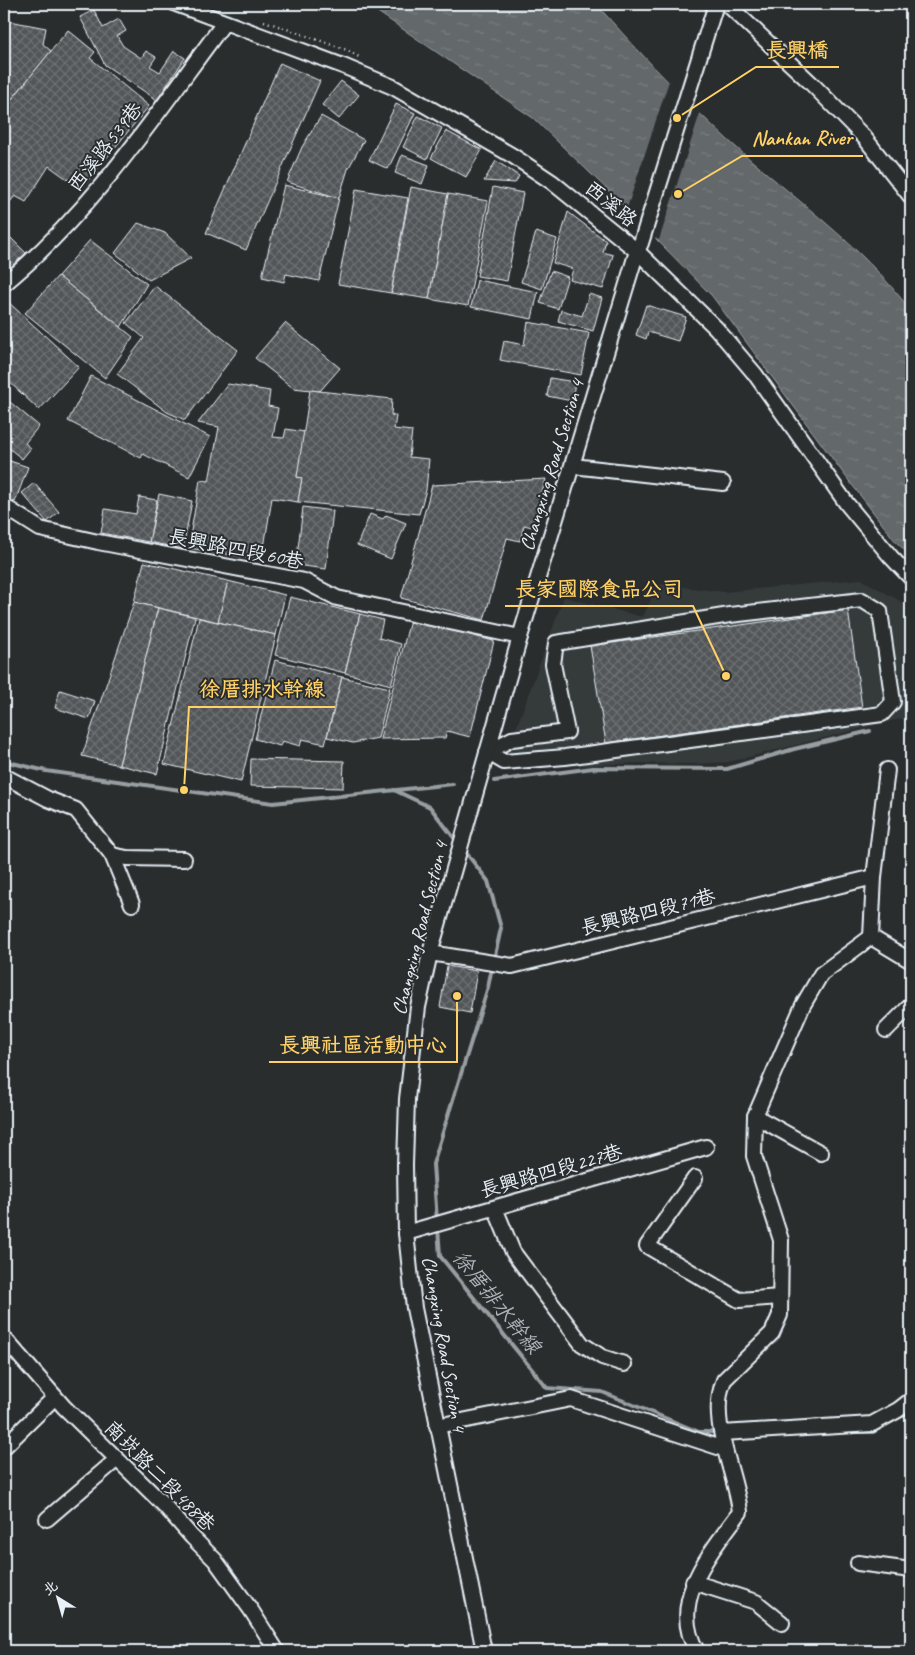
<svg xmlns="http://www.w3.org/2000/svg" width="915" height="1655" font-family="Caveat,'LXGW WenKai TC',sans-serif">
<style>
.built{fill:#363a3b}
.water{fill:url(#water-ripples);stroke:#989fa3}
.pier{fill:#2a2d2e}
.lines{fill:none;stroke-linecap:round;stroke-linejoin:round}
.stream{stroke:#989fa3;stroke-width:4}
.building{fill:url(#building-cross-hatch);stroke:#e8f1f8}
.minor-casing{stroke:#e8f1f8;stroke-width:18}
.path{stroke:#e8f1f8;stroke-width:2.5;stroke-dasharray:1 4;stroke-linecap:butt}
.minor{stroke:#2a2d2e;stroke-width:14}
.labels{text-anchor:middle;dominant-baseline:central;stroke-width:4;stroke-linejoin:round;paint-order:stroke}
.street-label{font-size:20px;fill:#e8f1f8;stroke:#2a2d2e}
.water-label{font-size:21px;font-style:italic;fill:#acb3b9;stroke:#2a2d2e}
.leader{fill:none;stroke:#ffd166;stroke-width:2}
.callout-dot{fill:#ffd166;stroke:#2a2d2e;stroke-width:2}
.callout-label{font-size:21px;text-anchor:middle;font-weight:bold;fill:#ffd166;stroke:#2a2d2e;stroke-width:4;stroke-linejoin:round;paint-order:stroke}
</style>
<defs>
<pattern id="water-ripples" width="26" height="14" patternUnits="userSpaceOnUse" patternTransform="scale(1.25)"><rect width="26" height="14" fill="#63686b"/><path d="M2 4q2-2 4 0t4 0M15 11q2-2 4 0t4 0" fill="none" stroke="#797e81"/></pattern>
<pattern id="building-cross-hatch" width="8" height="8" patternUnits="userSpaceOnUse" patternTransform="scale(1.25)"><rect width="8" height="8" fill="#535759"/><path d="M0 0l8 8M0 8l8-8" fill="none" stroke="#6c7072"/></pattern>
</defs>
<rect width="100%" height="100%" fill="#2a2d2e"/>
<filter id="ink" filterUnits="userSpaceOnUse"><feTurbulence type="fractalNoise" baseFrequency=".02" numOctaves="2"/><feDisplacementMap in="SourceGraphic" scale="10" xChannelSelector="R" yChannelSelector="G"/><feConvolveMatrix kernelMatrix="1 2 1 2 8 2 1 2 1" color-interpolation-filters="sRGB"/></filter>
<g filter="url(#ink)">
<polygon class="built" points="861,579 902,602 911,615 911,718 895,720 728,762 696,764 637,763 501,770 564,597 643,617 658,584 724,592"/>
<path class="water" d="M 366,4 L 596,4 C 638,51 682,98 728,140 C 791,197 860,243 911,311 L 911,556 L 896,542 L 843,473 L 712,296 L 616,198 L 533,118 Z"/>
<polygon class="pier" points="670,78 701,110 659,240 652,237 626,211"/>
<g class="lines">
<g class="stream">
<polyline points="4,761 46,771 273,803 453,784"/>
<polyline points="494,781 593,768 727,769 794,749 870,731"/>
<polyline points="394,790 430,807 458,843"/>
<polyline points="464,850 488,881 501,928 494,960"/>
<polyline points="437,1221 433,1164 488,987 492,967"/>
<polyline points="438,1228 440,1256 547,1388 602,1392 699,1432 719,1432"/>
<polyline points="848,1432 873,1432 911,1411"/>
</g>
</g>
<g class="building">
<polygon points="94,10 103,28 119,19 126,31 117,36 123,46 141,58 146,51 156,57 150,66 160,72 174,51 185,58 157,100 105,65 80,17"/>
<polygon points="4,20 46,28 43,44 51,51 4,109"/>
<polygon points="68,30 95,52 90,58 149,106 81,189 49,166 26,202 15,196 4,209 4,109"/>
<polygon points="280,63 320,81 246,250 206,233"/>
<polygon points="341,81 359,95 339,119 322,105"/>
<polygon points="396,104 415,113 388,169 369,160"/>
<polygon points="321,116 364,140 348,169 339,198 287,182 302,147"/>
<polygon points="418,116 442,128 427,159 403,147"/>
<polygon points="446,131 482,150 466,177 431,158"/>
<polygon points="402,155 429,165 422,184 395,173"/>
<polygon points="496,161 519,176 515,183 484,181"/>
<polygon points="284,185 339,198 319,281 286,274 284,282 262,277"/>
<polygon points="411,187 448,194 429,299 391,293"/>
<polygon points="493,187 523,193 507,281 477,276"/>
<polygon points="356,189 408,198 391,293 338,284"/>
<polygon points="448,194 488,201 468,306 429,299"/>
<polygon points="568,212 606,241 603,252 613,255 603,289 570,280 573,269 553,263"/>
<polygon points="138,223 165,233 191,258 149,280 115,253"/>
<polygon points="4,231 26,253 4,274"/>
<polygon points="536,232 557,239 542,289 521,282"/>
<polygon points="90,240 147,284 121,327 58,276"/>
<polygon points="551,271 568,277 558,309 540,303"/>
<polygon points="58,276 133,337 105,378 25,313"/>
<polygon points="477,280 538,292 532,319 471,307"/>
<polygon points="155,286 238,350 185,420 167,412 117,374 144,338 126,323"/>
<polygon points="589,294 602,298 593,331 558,321 561,310 582,316"/>
<polygon points="6,300 79,367 39,410 4,377 4,302"/>
<polygon points="646,305 686,317 678,341 648,332 646,339 636,335"/>
<polygon points="528,322 589,333 581,375 500,360 504,341 524,345"/>
<polygon points="285,323 340,368 320,391 293,388 255,358"/>
<polygon points="91,376 210,437 189,477 143,454 141,458 68,421"/>
<polygon points="550,378 575,382 572,401 547,396"/>
<polygon points="228,384 270,391 268,406 278,408 273,437 284,438 286,429 305,432 297,477 302,478 298,502 272,498 262,560 188,548 200,480 209,481 219,427 198,423"/>
<polygon points="310,390 392,399 391,415 396,416 394,429 412,431 409,457 429,459 426,490 419,514 298,502 302,478 297,477"/>
<polygon points="5,398 39,426 25,443 31,448 22,459 4,444"/>
<polygon points="4,452 8,456 7,460 28,467 15,502 4,498"/>
<polygon points="546,479 532,527 524,525 520,541 507,538 484,620 401,598 432,485"/>
<polygon points="34,483 59,512 47,522 22,493"/>
<polygon points="159,494 192,501 183,549 149,542"/>
<polygon points="139,497 157,500 149,542 101,533 105,509 136,514"/>
<polygon points="303,507 333,511 326,569 296,565"/>
<polygon points="370,514 383,519 386,515 406,523 391,559 357,545"/>
<polygon points="144,562 228,581 218,622 134,602"/>
<polygon points="228,581 285,595 276,635 218,622"/>
<polygon points="290,597 360,614 345,673 275,655"/>
<polygon points="134,602 158,608 119,765 82,756"/>
<polygon points="158,608 195,617 157,774 119,765"/>
<polygon points="848,610 862,707 606,743 590,646"/>
<polygon points="360,614 383,620 379,638 401,644 391,685 345,673"/>
<polygon points="199,618 276,635 241,782 164,764"/>
<polygon points="410,620 494,641 470,737 447,731 445,738 380,739"/>
<polygon points="275,660 342,677 325,744 302,739 300,746 282,741 280,746 255,739"/>
<polygon points="342,677 390,688 378,738 353,743 327,737"/>
<polygon points="60,690 95,701 89,719 55,708"/>
<polygon points="251,759 344,761 343,788 250,786"/>
<polygon points="447,966 477,971 470,1013 440,1007"/>
</g>
<g class="lines">
<defs>
<g id="minor">
<polyline points="176,4 343,66 393,87 513,156 552,182 637,251 716,328 755,374 847,504 891,557 911,578"/>
<polyline points="727,4 811,83 864,137 911,197"/>
<path d="M 4,284 C 93,211 156,114 224,23"/>
<polyline points="573,466 723,483"/>
<polyline points="4,508 10,510 40,529 98,542 304,581 337,598 520,637"/>
<polygon points="862,600 880,611 893,702 882,714 565,757 504,762 487,752 512,739 567,732 553,664 556,643 730,615"/>
<polyline points="4,776 48,799 76,810 112,855"/>
<polyline points="132,904 112,855 127,858 184,859"/>
<polyline points="871,937 874,877 887,770"/>
<polyline points="871,937 911,961"/>
<polyline points="430,953 512,966 874,877"/>
<polyline points="886,1030 911,1005"/>
<polyline points="755,1116 821,1153"/>
<polyline points="695,1178 647,1246 739,1300 780,1297"/>
<polyline points="495,1208 513,1252 582,1344 602,1357 624,1364"/>
<polyline points="406,1233 706,1147"/>
<polyline points="4,1338 64,1407 164,1505 192,1537 215,1560 251,1610 277,1651"/>
<polyline points="437,1426 571,1399 724,1449"/>
<polyline points="722,1433 872,1424 898,1410 911,1400"/>
<polyline points="4,1447 55,1397"/>
<polyline points="47,1519 116,1460"/>
<polyline points="858,1563 911,1570"/>
<polyline points="693,1582 756,1602 782,1623"/>
<polyline points="484,1651 414,1308 406,1233 405,1165 407,1099 418,1007 430,953 520,637 637,251 641,243 716,4"/>
<path d="M 697,1651 C 667,1601 712,1551 740,1512 C 736,1472 707,1420 724,1380 L 772,1333 L 780,1315 L 781,1240 L 754,1156 L 755,1116 L 803,1005 L 821,974 L 871,937"/>
</g>
</defs>
<use href="#minor" class="minor-casing"/>
<polyline class="path" points="264,21 347,50 359,57"/>
<use href="#minor" class="minor"/>
</g>
</g>
<g class="labels">
<g class="street-label">
<text transform="translate(105 147) rotate(-52)">西溪路539巷</text>
<text transform="translate(611 204) rotate(39)">西溪路</text>
<text transform="translate(552 465) rotate(-73)">Changxing Road Section 4</text>
<text transform="translate(236 549) rotate(11)">長興路四段60巷</text>
<text transform="translate(648 912) rotate(-14)">長興路四段71巷</text>
<text transform="translate(420 928) rotate(-76)">Changxing Road Section 4</text>
<text transform="translate(551 1171) rotate(-16)">長興路四段227巷</text>
<text transform="translate(444 1344) rotate(80)">Changxing Road Section 4</text>
<text transform="translate(160 1476) rotate(45)">南崁路二段488巷</text>
</g>
<g class="water-label">
<text transform="translate(497 1302) rotate(51)">徐厝排水幹線</text>
</g>
</g>
<path class="leader" d="M677 118L756 67H839M678 194L742 156H863M726 676L693 606H505M184 790L189 707H335M457 996L457 1062H269"/>
<g class="callout-dot">
<circle cx="677" cy="118" r="5"/>
<circle cx="678" cy="194" r="5"/>
<circle cx="726" cy="676" r="5"/>
<circle cx="184" cy="790" r="5"/>
<circle cx="457" cy="996" r="5"/>
</g>
<g class="callout-label">
<text x="797" y="57">長興橋</text>
<text x="802" y="145">Nankan River</text>
<text x="599" y="596">長家國際食品公司</text>
<text x="262" y="696">徐厝排水幹線</text>
<text x="363" y="1052">長興社區活動中心</text>
</g>
<rect width="915" height="1655" fill="none" stroke="#2a2d2e" stroke-width="20"/>
<rect x="10" y="10" width="895" height="1635" fill="none" stroke="#e8f1f8" stroke-width="2" filter="url(#ink)"/>
<g transform="translate(58 1598) rotate(323)" stroke="#2a2d2e" stroke-width="4" paint-order="stroke">
<path d="M0-4L9 19L0 12L-9 19Z" fill="#e8f1f8"/>
<text y="-8" font-size="14" font-weight="bold" text-anchor="middle" fill="#e8f1f8">北</text>
</g>
</svg>
